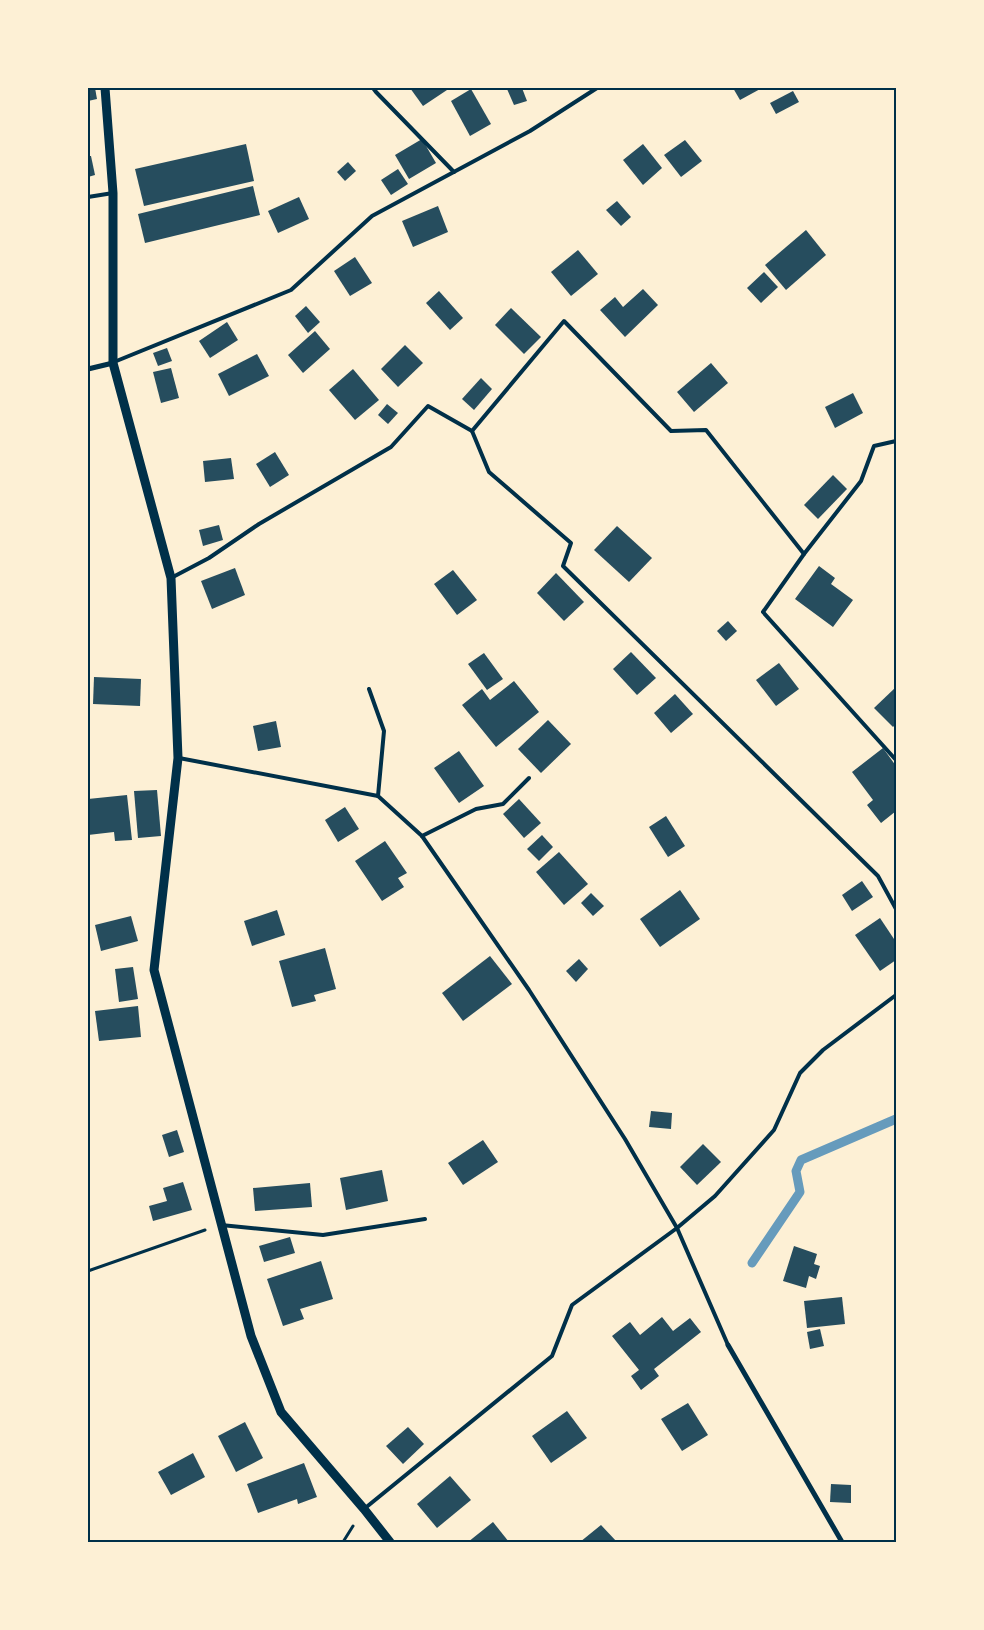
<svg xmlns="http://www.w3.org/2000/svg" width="984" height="1630" font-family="Quicksand,sans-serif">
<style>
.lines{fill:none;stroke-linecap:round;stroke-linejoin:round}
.stream{stroke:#669bbc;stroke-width:9}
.building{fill:#264d5e}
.path{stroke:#003049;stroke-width:3}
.service{stroke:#003049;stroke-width:4}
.minor{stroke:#003049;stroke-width:5}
.tertiary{stroke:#003049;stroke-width:9}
.neatline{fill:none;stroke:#003049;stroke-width:2}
</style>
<rect width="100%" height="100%" fill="#fdf0d5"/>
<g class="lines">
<polyline class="stream" points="752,1263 800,1192 796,1171 801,1160 896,1119"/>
</g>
<g class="building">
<polygon points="88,88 95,88 97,99 88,101"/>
<polygon points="410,88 450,88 423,106"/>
<polygon points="511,88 522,88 527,101 514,105 507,89"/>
<polygon points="733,88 762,88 740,100"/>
<polygon points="471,89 491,124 470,136 451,101"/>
<polygon points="793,91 799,102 776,114 770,103"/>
<polygon points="422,139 436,163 409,179 395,155"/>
<polygon points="685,140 702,161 681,177 664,155"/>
<polygon points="246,144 254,181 144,206 135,169"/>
<polygon points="643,144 662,168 643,185 623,160"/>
<polygon points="88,156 91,156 95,175 88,177"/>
<polygon points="348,162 356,171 345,181 337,172"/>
<polygon points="398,169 408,184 391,195 381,180"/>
<polygon points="253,186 260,215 145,243 138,214"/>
<polygon points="299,197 309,219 278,233 268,211"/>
<polygon points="617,201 631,217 621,226 606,210"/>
<polygon points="438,206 448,232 413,247 402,221"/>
<polygon points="806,230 826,255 786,290 765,265"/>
<polygon points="578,250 598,274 571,296 551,272"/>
<polygon points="355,257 372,283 350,296 334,271"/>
<polygon points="764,272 778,287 761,303 747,288"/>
<polygon points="643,289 658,305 625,337 600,310 615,297 623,307"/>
<polygon points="439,291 463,318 450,330 426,303"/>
<polygon points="306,306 320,322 308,333 295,316"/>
<polygon points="511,308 541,337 524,354 495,325"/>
<polygon points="227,322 238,340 210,358 199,341"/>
<polygon points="315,331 330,349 303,373 288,355"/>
<polygon points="405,345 423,363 398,387 381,369"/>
<polygon points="167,348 172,361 158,366 153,353"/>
<polygon points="257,354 269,376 229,396 218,374"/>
<polygon points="711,363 728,383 694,412 677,392"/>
<polygon points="171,368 179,398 161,403 153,372"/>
<polygon points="353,369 379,400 355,420 329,390"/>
<polygon points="481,378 492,389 474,410 462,399"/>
<polygon points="853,393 863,413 835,428 825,407"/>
<polygon points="387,404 398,413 388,424 378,415"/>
<polygon points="275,452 289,475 270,487 256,464"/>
<polygon points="231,458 234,479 205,482 203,461"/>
<polygon points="833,475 847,489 818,519 804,505"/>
<polygon points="219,525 223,540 203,546 199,530"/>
<polygon points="617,526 652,558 629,582 594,550"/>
<polygon points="819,566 835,578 831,584 853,600 833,627 795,599"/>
<polygon points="235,568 245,595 212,609 201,581"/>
<polygon points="453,570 477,600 457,615 434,584"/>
<polygon points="556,573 584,602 564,621 537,593"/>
<polygon points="728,621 737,631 726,641 717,631"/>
<polygon points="631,652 656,678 637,695 613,669"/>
<polygon points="484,653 503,679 487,690 468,664"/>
<polygon points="779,663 799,689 776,706 756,680"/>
<polygon points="94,677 141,679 140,706 93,704"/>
<polygon points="514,681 539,712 496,747 462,705 482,689 490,700"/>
<polygon points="896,687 896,724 893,727 874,708"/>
<polygon points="675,694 693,714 671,733 654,713"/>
<polygon points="548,720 571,744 541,773 518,749"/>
<polygon points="276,721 281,747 258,751 253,726"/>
<polygon points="883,748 896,766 896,811 881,823 867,805 873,800 852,772"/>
<polygon points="459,751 484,786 459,803 434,768"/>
<polygon points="157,790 161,836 138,838 134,791"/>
<polygon points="127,795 132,840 115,841 114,832 88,835 88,799"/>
<polygon points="519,799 541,823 524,838 503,814"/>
<polygon points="345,807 359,829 338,842 325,820"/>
<polygon points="666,816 685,846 668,857 649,827"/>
<polygon points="542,835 553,847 539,861 527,849"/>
<polygon points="385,841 407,873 398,878 404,887 382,901 355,861"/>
<polygon points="559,852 588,884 564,905 536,872"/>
<polygon points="862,881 873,897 852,911 842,895"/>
<polygon points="680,890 700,919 660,947 640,919"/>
<polygon points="591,893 604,906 593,916 581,903"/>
<polygon points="277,910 285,935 252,946 244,921"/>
<polygon points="131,916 138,941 101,951 95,925"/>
<polygon points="880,918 896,942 896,960 880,971 855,935"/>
<polygon points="325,948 336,989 314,995 316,1001 292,1007 279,961"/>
<polygon points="490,956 512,984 463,1021 442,993"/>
<polygon points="579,959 588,969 576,982 566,971"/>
<polygon points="133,967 138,999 119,1002 115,969"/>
<polygon points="138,1006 141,1037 99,1041 95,1011"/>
<polygon points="651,1111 672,1113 671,1129 649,1127"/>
<polygon points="177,1130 184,1152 169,1157 162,1135"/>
<polygon points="483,1140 498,1162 463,1185 448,1163"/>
<polygon points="703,1144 721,1162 697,1185 680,1167"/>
<polygon points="382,1170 388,1201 346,1210 340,1178"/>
<polygon points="183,1182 192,1210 153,1221 149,1206 167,1201 163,1188"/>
<polygon points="310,1183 312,1207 255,1211 253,1188"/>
<polygon points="290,1237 295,1253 264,1262 259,1246"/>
<polygon points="794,1246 817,1254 814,1264 820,1266 816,1279 809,1276 806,1288 783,1281"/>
<polygon points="321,1261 333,1299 300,1309 304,1319 283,1326 267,1279"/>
<polygon points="842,1297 845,1324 807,1328 804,1301"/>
<polygon points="662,1317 673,1331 690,1318 701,1332 654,1369 659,1376 641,1390 631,1376 639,1370 612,1336 630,1322 640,1335"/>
<polygon points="820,1329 824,1346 810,1349 807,1332"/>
<polygon points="688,1403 708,1435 682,1451 661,1419"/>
<polygon points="567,1411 587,1438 551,1463 532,1436"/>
<polygon points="245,1422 263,1458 236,1472 218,1436"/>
<polygon points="408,1427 424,1444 403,1464 386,1446"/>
<polygon points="193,1453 205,1477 171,1495 158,1472"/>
<polygon points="304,1463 317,1497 298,1504 297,1499 258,1513 247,1484"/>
<polygon points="450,1476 471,1500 437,1528 417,1504"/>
<polygon points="831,1484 851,1485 851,1503 830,1502"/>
<polygon points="493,1522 509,1542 468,1542"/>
<polygon points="601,1525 617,1542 580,1542"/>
</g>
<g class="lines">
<g class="path">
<polyline points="88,1271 205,1230"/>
<polyline points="343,1542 353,1526"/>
</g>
<g class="service">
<polyline points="373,88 376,92 454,172"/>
<polyline points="88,197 113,193"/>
<polyline points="114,362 291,290 372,216 530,131 597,88"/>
<polyline points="472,431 489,472 571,543 563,566 878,876 896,909"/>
<polyline points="896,441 874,446 861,481 804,554 763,612 896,760"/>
<polyline points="171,578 209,558 259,524 391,447 428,406 472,431 564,321 671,431 706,430 804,554"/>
<polyline points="369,689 384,731 378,796"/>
<polyline points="179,758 378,796 422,836 529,990 625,1139 677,1228 728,1345"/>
<polyline points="422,836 476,809 503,804 529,778"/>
<polyline points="221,1225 323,1235 425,1219"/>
<polyline points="364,1509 552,1356 572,1305 677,1228 715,1196 774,1130 800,1073 823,1050 896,995"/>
</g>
<g class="minor">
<polyline points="88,369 113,363"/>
<polyline points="728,1345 842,1542"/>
</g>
<polyline class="tertiary" points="105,88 113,193 113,363 171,578 178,758 154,970 251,1336 281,1412 364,1509 390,1542"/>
</g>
<rect width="984" height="1630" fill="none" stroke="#fdf0d5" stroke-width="178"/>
<rect x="89" y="89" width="806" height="1452" class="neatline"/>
</svg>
